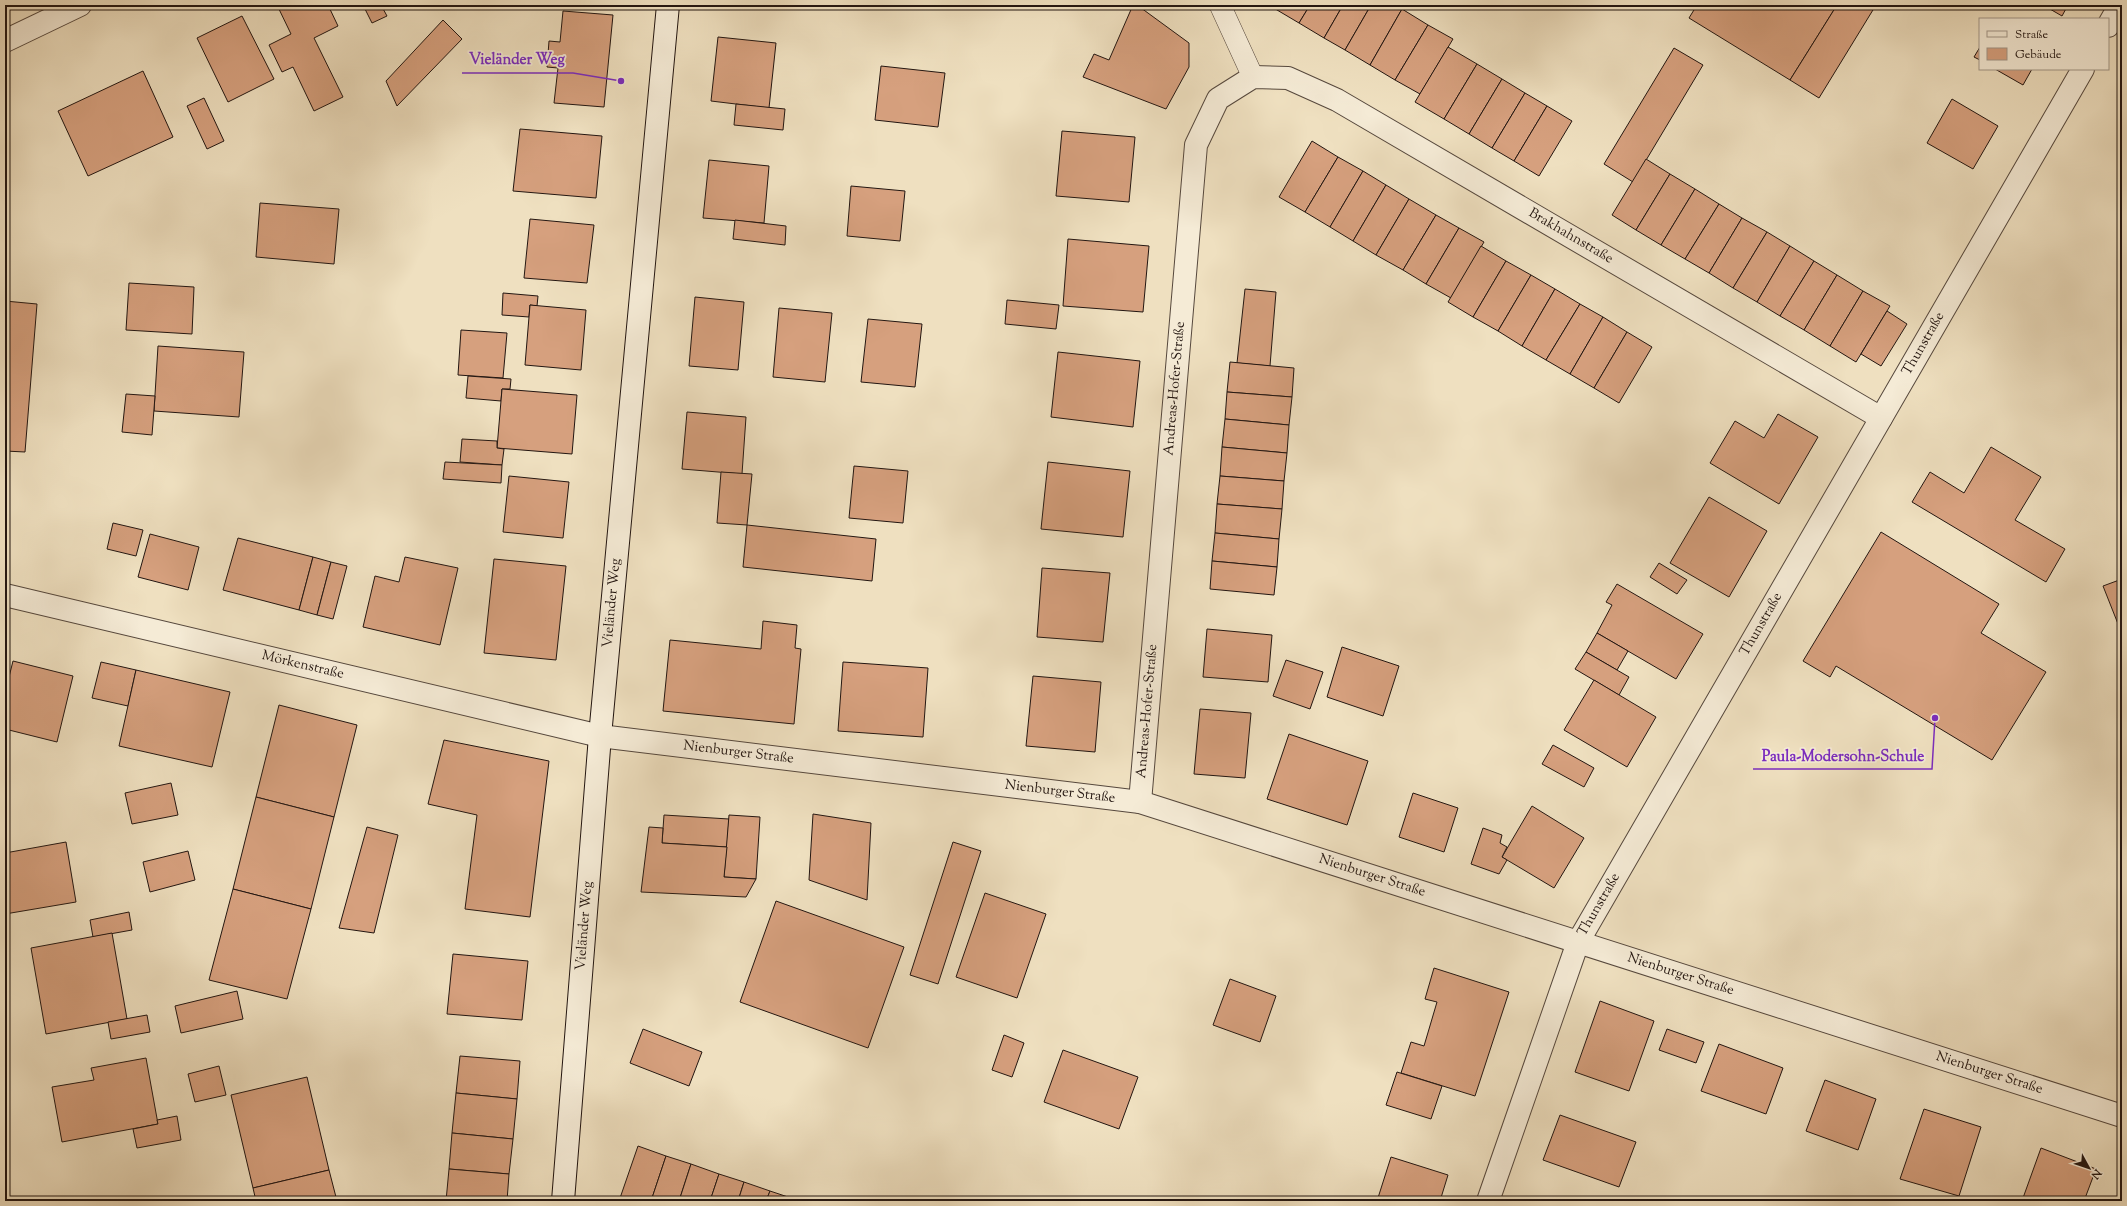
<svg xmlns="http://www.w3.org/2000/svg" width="2127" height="1206" font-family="'Sorts Mill Goudy',serif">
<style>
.building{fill:#d6a07e;stroke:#231611}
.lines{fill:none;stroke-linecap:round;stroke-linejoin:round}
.lane-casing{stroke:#56483d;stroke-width:22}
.street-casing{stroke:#56483d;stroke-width:24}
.secondary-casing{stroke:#231611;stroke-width:24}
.lane{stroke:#f5ebd6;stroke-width:21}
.street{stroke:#f5ebd6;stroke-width:22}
.secondary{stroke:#f5ebd6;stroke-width:22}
.labels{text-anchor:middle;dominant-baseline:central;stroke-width:3.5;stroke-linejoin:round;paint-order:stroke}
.street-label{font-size:14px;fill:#231611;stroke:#f5ebd6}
.leader{fill:none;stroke:#7b2cbf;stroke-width:1.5}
.callout-dot{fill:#7b2cbf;stroke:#f5ebd6;stroke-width:1.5}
.callout-label{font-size:15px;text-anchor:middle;font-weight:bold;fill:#7b2cbf;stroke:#f5ebd6;stroke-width:3.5;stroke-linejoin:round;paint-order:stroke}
</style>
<rect width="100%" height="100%" fill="#efe0c0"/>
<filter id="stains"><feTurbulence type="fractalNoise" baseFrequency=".005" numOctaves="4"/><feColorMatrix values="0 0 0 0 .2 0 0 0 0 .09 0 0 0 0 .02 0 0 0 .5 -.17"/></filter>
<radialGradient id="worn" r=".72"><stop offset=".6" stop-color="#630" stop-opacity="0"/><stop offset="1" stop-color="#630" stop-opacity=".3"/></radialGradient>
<g class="building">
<polygon points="277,5 328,5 338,26 314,38 343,97 314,111 293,67 282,72 269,45 291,34"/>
<polygon points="363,5 381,5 387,16 372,23"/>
<polygon points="759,5 794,5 794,8"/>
<polygon points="1133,5 1137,5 1189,43 1189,67 1166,109 1083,77 1094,54 1109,60"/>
<polygon points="1273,5 1310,5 1299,23 1272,7"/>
<polygon points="1310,5 1343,5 1324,38 1299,23"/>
<polygon points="1343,5 1371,5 1345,50 1324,38"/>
<polygon points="1371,5 1395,5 1402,9 1370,65 1345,50"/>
<polygon points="1697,5 1837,5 1790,80 1689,18"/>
<polygon points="1837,5 1876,5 1819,98 1790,80"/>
<polygon points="2043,5 2068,5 2062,16"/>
<polygon points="1402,9 1428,25 1395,80 1370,65"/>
<polygon points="563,11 613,15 604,107 554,103 558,68 547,67 549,41 560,42"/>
<polygon points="242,16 274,79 228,102 197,38"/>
<polygon points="443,20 462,39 397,106 386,81"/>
<polygon points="1428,25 1453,39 1420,94 1395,80"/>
<polygon points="718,37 776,43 769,108 711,101"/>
<polygon points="1448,47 1477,64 1444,119 1415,102"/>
<polygon points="1980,47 1980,60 1974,57"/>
<polygon points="1674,48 1703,65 1633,182 1604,164"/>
<polygon points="1477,64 1502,79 1469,134 1444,119"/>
<polygon points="881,66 945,73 938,127 875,120"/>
<polygon points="1995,69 2032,69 2023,85"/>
<polygon points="143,71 173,137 88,176 58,111"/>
<polygon points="1502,79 1525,93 1492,148 1469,134"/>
<polygon points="1525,93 1547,106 1514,161 1492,148"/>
<polygon points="204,98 224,141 207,149 187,106"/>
<polygon points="1952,99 1998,126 1973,169 1927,143"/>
<polygon points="736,104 785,109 783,130 734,125"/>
<polygon points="1547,106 1572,121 1539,176 1514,161"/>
<polygon points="520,129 602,136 596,198 513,191"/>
<polygon points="1062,131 1135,137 1129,202 1056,196"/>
<polygon points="1312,141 1338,157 1305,212 1279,197"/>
<polygon points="1338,157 1363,171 1330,227 1305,212"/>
<polygon points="1646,159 1670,174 1636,230 1612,215"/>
<polygon points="709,160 769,166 764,223 703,218"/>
<polygon points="1363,171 1386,185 1353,241 1330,227"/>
<polygon points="1670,174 1695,189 1661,245 1636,230"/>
<polygon points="1386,185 1409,199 1376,255 1353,241"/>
<polygon points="851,186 905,191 900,241 847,236"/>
<polygon points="1695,189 1719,204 1685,259 1661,245"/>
<polygon points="1409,199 1436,215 1403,270 1376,255"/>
<polygon points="260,203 339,209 334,264 256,257"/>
<polygon points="1719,204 1742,218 1709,273 1685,259"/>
<polygon points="1436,215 1459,228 1426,284 1403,270"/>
<polygon points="1742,218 1767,232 1733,288 1709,273"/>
<polygon points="530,219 594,225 587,283 524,278"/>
<polygon points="735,220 786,226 785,245 733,239"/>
<polygon points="1459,228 1484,242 1451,298 1426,284"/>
<polygon points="1767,232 1790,246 1757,302 1733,288"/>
<polygon points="1068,239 1149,246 1143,312 1063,306"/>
<polygon points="1481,246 1506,261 1473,317 1448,302"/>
<polygon points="1790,246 1814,261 1780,316 1757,302"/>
<polygon points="1506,261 1531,275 1498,331 1473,317"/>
<polygon points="1814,261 1837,275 1804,330 1780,316"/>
<polygon points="1531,275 1555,289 1522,346 1498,331"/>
<polygon points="1837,275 1863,291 1830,346 1804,330"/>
<polygon points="129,283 194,287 192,334 126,330"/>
<polygon points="1245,289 1276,292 1270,366 1237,363"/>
<polygon points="1555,289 1580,304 1546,360 1522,346"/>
<polygon points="1863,291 1890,306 1856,362 1830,346"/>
<polygon points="503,293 538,296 537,306 530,305 529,317 502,315"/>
<polygon points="695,297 744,302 738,370 689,366"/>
<polygon points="1007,300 1059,305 1056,329 1005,324"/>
<polygon points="5,301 37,304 25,452 5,451"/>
<polygon points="1580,304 1603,317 1570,374 1546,360"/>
<polygon points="530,305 586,310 581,370 525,365"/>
<polygon points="779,308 832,313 825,382 773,377"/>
<polygon points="1887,311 1907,324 1881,366 1861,354"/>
<polygon points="1603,317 1627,332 1594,388 1570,374"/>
<polygon points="868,319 922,324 915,387 861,382"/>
<polygon points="461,330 507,333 503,378 458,375"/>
<polygon points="1627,332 1652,347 1619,403 1594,388"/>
<polygon points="158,346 244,352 239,417 154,411"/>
<polygon points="1058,352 1140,361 1133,427 1051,417"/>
<polygon points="1230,362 1294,368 1292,397 1227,392"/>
<polygon points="468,376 511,379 510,389 502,389 501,401 466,398"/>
<polygon points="502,389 577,395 572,454 497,448"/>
<polygon points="1227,392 1292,397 1289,425 1225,419"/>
<polygon points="126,394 155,396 152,435 122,432"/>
<polygon points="687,412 746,417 742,474 682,469"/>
<polygon points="1778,414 1818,437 1779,504 1710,463 1735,421 1764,438"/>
<polygon points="1225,419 1289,425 1287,453 1222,447"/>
<polygon points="462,439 497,441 497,448 504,449 502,465 460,462"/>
<polygon points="1222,447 1287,453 1284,481 1220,476"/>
<polygon points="1991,447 2041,477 2015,520 2065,549 2046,582 1912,502 1930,472 1964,493"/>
<polygon points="445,462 502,465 501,483 443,479"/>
<polygon points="1048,462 1130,471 1123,537 1041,529"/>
<polygon points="854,466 908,471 903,523 849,518"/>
<polygon points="721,472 752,474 747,525 717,523"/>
<polygon points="509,476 569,482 563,538 503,532"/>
<polygon points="1220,476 1284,481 1282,509 1217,504"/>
<polygon points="1709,497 1767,531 1729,597 1670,563"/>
<polygon points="1217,504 1282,509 1279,539 1215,533"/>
<polygon points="113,523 143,530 136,556 107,549"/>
<polygon points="747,525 876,539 872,581 743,567"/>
<polygon points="1881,532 1999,604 1981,633 2046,672 1992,760 1836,666 1830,677 1803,661"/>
<polygon points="1215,533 1279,539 1277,567 1212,561"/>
<polygon points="150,534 199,547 188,590 138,577"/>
<polygon points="238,538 313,557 299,610 223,590"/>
<polygon points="313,557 331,562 317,615 299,610"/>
<polygon points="405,557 458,568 440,645 363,627 375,576 399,582"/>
<polygon points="494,559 566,566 556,660 484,653"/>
<polygon points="1212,561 1277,567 1274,595 1210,589"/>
<polygon points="331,562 347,566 333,619 317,615"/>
<polygon points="1659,563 1687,580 1677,594 1650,577"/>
<polygon points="1042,568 1110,573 1103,642 1037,637"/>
<polygon points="2122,579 2122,634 2103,586"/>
<polygon points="1617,584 1703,634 1676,679 1597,633 1612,605 1606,602"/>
<polygon points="763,621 797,625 795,648 801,649 794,724 663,711 670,640 761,649"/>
<polygon points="1207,629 1272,635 1268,682 1203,677"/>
<polygon points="1597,633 1628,651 1617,670 1586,652"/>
<polygon points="1342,647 1399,666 1383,716 1327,697"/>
<polygon points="1586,652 1629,677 1619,695 1575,669"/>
<polygon points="1286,660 1323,672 1310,709 1273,696"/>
<polygon points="13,661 73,676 57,742 5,729 5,693"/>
<polygon points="101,662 136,670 128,706 92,698"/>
<polygon points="843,662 928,668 923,737 838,731"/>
<polygon points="136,670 230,692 212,767 119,746"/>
<polygon points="1033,676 1101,682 1095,752 1026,746"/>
<polygon points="1594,680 1656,717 1627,767 1564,730"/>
<polygon points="279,705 357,725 334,817 256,797"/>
<polygon points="1200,709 1251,713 1245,778 1194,774"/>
<polygon points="1289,734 1368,761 1347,825 1267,799"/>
<polygon points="444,740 549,761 530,917 465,909 477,815 428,804"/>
<polygon points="1553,745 1594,768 1584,787 1542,764"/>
<polygon points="171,783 178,815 132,824 125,793"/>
<polygon points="1413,793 1458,808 1444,852 1399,837"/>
<polygon points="256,797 334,817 311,909 233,889"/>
<polygon points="1532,806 1584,838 1554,888 1502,857"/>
<polygon points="813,814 871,823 867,900 809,880"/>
<polygon points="664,815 729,819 727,847 662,843"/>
<polygon points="729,815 760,817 756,879 724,877"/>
<polygon points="367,827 398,835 374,933 339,928"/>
<polygon points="649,827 663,828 662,843 727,847 724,877 756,879 746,897 641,892"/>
<polygon points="1483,828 1502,835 1500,843 1507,847 1502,857 1507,860 1499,874 1471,864"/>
<polygon points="66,842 76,902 5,914 5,853"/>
<polygon points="953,842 981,851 938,984 910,975"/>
<polygon points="188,851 195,880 150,892 143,862"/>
<polygon points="233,889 311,909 287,999 209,980"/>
<polygon points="985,893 1046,914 1017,998 956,977"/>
<polygon points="776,901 904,947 868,1048 740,1002"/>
<polygon points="129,912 132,930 93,937 90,920"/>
<polygon points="112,933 127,1019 46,1034 31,948"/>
<polygon points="453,954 528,961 522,1020 447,1014"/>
<polygon points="1434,968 1509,992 1475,1096 1401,1073 1411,1042 1424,1046 1437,1002 1425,999"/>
<polygon points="1230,979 1276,996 1260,1042 1213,1025"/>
<polygon points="237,991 243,1019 181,1033 175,1006"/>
<polygon points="1600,1001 1654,1021 1629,1091 1575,1072"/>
<polygon points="147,1015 150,1032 111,1039 108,1022"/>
<polygon points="643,1029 702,1052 689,1086 630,1063"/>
<polygon points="1667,1029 1704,1042 1696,1063 1659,1050"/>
<polygon points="1004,1035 1024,1043 1012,1077 992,1070"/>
<polygon points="1719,1044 1783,1068 1766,1114 1701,1091"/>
<polygon points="1063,1050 1138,1077 1119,1129 1044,1102"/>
<polygon points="460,1056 520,1061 517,1099 456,1093"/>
<polygon points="146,1058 158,1124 62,1142 52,1087 94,1080 91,1068"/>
<polygon points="219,1066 226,1095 195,1102 188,1074"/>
<polygon points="1397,1072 1442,1086 1431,1119 1386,1105"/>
<polygon points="307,1077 329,1170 253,1188 231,1095"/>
<polygon points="1825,1080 1876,1099 1858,1150 1806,1131"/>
<polygon points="456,1093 517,1099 513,1139 452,1133"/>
<polygon points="1924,1109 1981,1127 1959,1196 1900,1179"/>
<polygon points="1560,1115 1636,1142 1619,1187 1543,1160"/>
<polygon points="177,1116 181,1140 137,1148 133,1129 158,1124 157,1120"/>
<polygon points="452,1133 513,1139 509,1174 449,1169"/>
<polygon points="638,1146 666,1156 651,1201 619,1201"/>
<polygon points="2041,1148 2096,1169 2084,1201 2031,1201 2023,1198"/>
<polygon points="666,1156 691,1164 679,1201 651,1201"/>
<polygon points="1391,1157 1448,1175 1440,1201 1377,1201"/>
<polygon points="691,1164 719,1174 710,1201 679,1201"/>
<polygon points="449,1169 509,1174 507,1201 446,1201"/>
<polygon points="329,1170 337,1201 256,1201 253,1188"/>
<polygon points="719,1174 744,1182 738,1201 710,1201"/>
<polygon points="744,1182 770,1191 766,1201 738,1201"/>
<polygon points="770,1191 797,1200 796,1201 766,1201"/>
</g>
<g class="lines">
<defs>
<polyline id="lane" points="1220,5 1253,77"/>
<g id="street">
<polyline points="2108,26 2120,5"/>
<polyline points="5,41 80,5"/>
<path id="s1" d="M 5,595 L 600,736 L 1140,802 L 2122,1116"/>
<path id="s2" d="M 1140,802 L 1196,145 L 1218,99 L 1253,77 L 1288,78 L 1337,100 L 1881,418"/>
<path id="s3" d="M 1488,1201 L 1578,942 L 2083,69"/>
</g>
<g id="secondary">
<path id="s4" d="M 563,1201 L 600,736 L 668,5"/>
</g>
</defs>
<use href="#lane" class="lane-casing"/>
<use href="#street" class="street-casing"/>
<use href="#secondary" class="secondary-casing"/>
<use href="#lane" class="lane"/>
<use href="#street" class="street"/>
<use href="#secondary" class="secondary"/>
</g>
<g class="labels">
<g class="street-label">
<text stroke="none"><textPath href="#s2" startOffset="1111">Brakhahnstraße</textPath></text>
<text stroke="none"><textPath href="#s3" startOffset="965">Thunstraße</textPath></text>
<text stroke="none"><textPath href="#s2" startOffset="415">Andreas-Hofer-Straße</textPath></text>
<text stroke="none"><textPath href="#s4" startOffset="600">Vieländer Weg</textPath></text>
<text stroke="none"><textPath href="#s3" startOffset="641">Thunstraße</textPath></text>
<text stroke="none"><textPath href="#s1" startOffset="306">Mörkenstraße</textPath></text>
<text stroke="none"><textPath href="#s2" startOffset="91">Andreas-Hofer-Straße</textPath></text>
<text stroke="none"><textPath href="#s1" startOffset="751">Nienburger Straße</textPath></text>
<text stroke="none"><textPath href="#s1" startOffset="1075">Nienburger Straße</textPath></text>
<text stroke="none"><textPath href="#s1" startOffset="1399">Nienburger Straße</textPath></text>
<text stroke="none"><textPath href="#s3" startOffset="317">Thunstraße</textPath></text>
<text stroke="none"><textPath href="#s4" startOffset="276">Vieländer Weg</textPath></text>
<text stroke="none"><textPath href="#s1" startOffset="1723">Nienburger Straße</textPath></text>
<text stroke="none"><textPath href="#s1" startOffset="2047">Nienburger Straße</textPath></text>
</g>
</g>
<path class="leader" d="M621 81L573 73H462M1935 718L1932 769H1753"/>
<g class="callout-dot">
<circle cx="621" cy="81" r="4"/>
<circle cx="1935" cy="718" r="4"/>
</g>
<g class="callout-label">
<text x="517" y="64">Vieländer Weg</text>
<text x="1843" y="761">Paula-Modersohn-Schule</text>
</g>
<rect width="2127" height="1206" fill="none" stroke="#efe0c0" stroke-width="20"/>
<rect x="6" y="6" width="2115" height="1194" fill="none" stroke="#231611" stroke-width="2"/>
<rect x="10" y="10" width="2107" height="1186" fill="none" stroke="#231611"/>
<rect x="1979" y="18" width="130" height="52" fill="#f5ebd6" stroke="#a19687"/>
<rect x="1987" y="31" width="20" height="6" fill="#f5ebd6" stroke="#a19687"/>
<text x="2015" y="38" font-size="12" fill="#231611">Straße</text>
<rect x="1987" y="48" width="20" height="12" fill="#d6a07e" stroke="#a19687"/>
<text x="2015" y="58" font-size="12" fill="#231611">Gebäude</text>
<g transform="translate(2089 1168) rotate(130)" stroke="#f5ebd6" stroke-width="3" paint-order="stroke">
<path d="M0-3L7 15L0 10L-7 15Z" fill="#231611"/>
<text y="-6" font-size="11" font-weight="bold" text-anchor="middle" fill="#231611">N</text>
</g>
<rect width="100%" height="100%" filter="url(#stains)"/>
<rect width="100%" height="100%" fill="url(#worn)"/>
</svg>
